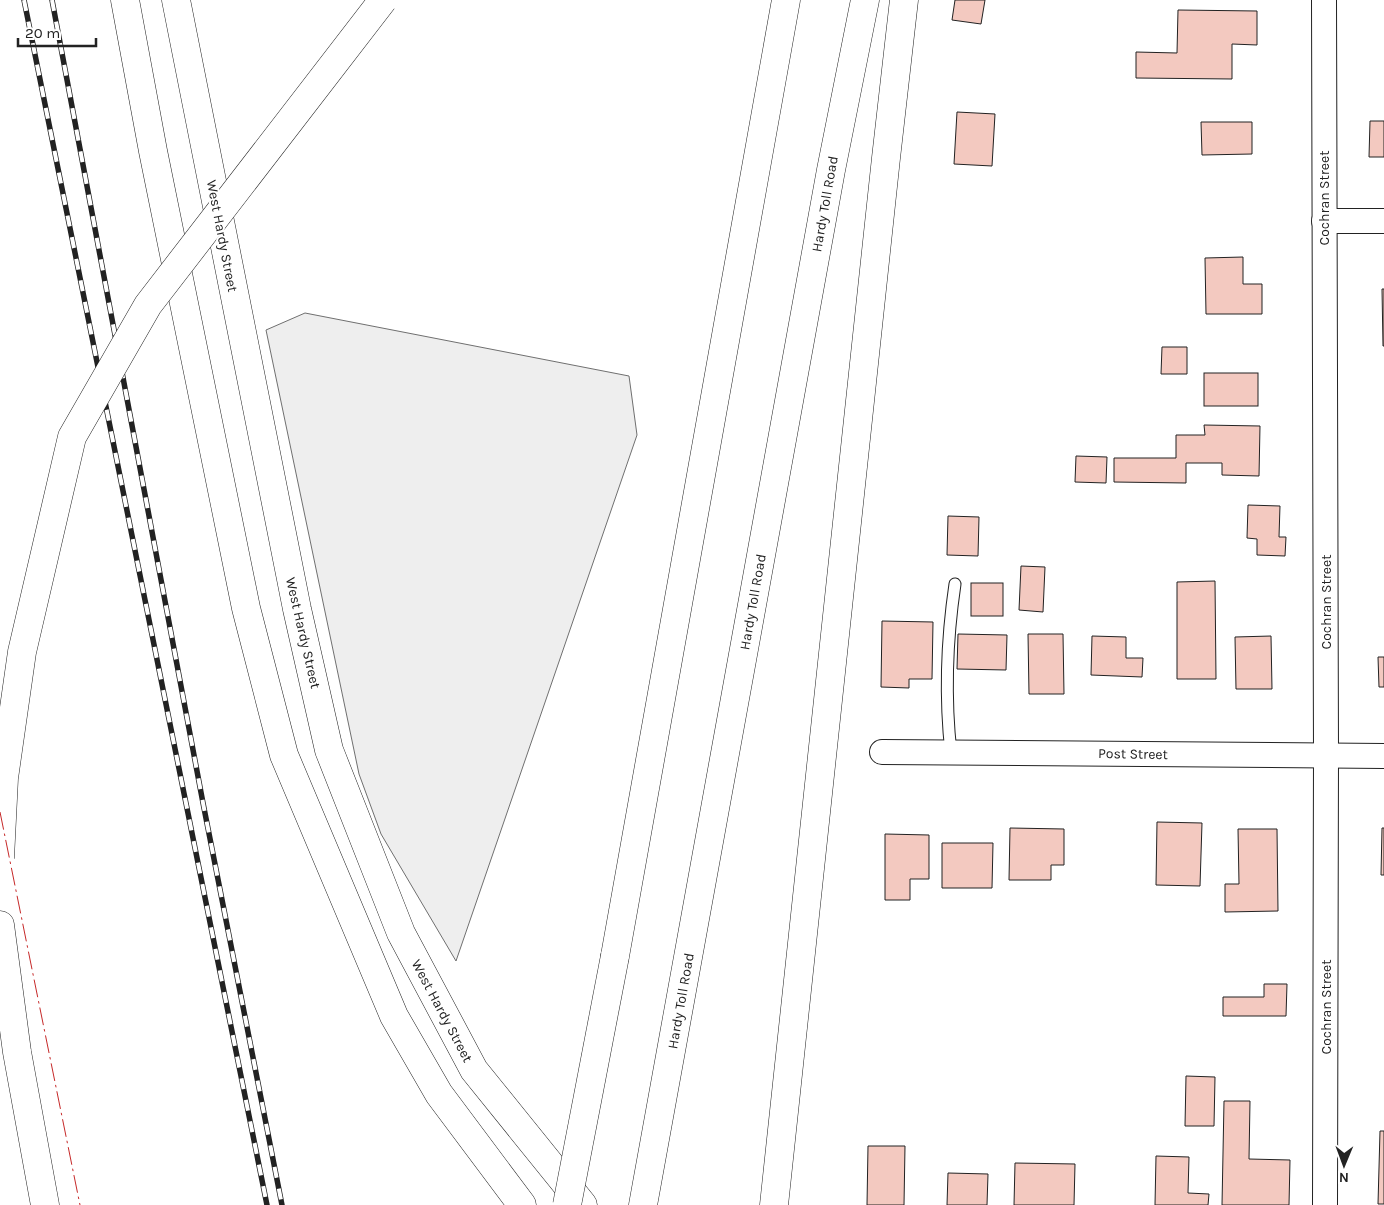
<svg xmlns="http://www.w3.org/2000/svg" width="1384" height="1205" font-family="Karla,sans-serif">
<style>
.green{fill:#eee;stroke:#6f6f6f}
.building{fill:#f3c9c0;stroke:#222}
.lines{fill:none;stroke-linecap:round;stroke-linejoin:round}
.service-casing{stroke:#222;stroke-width:13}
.minor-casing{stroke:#222;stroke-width:26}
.secondary-casing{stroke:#222;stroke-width:29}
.motorway-casing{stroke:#222;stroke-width:29}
.service{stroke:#fff;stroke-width:11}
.minor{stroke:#fff;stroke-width:24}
.secondary{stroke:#fff;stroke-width:28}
.motorway{stroke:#fff;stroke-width:28}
.rail-casing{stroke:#222;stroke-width:5.5}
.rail{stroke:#fff;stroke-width:4;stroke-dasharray:11;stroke-linecap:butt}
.motorway-bridge-casing{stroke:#222;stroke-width:29;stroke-linecap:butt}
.motorway-bridge{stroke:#fff;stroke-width:28}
.power{stroke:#c62828;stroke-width:1;stroke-dasharray:18 4 2.5 4;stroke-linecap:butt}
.labels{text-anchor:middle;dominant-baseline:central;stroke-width:4;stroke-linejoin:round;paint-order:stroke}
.street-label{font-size:14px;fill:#222;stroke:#fff}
</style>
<rect width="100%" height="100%" fill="#fff"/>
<polygon class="green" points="305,313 629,376 637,435 456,961 381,834 359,774 266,330"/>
<g class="building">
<polygon points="955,0 985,0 981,24 952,20"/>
<polygon points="1178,10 1257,11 1257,45 1232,44 1232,79 1136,78 1136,52 1177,53"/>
<polygon points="957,112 995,114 992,166 954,164"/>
<polygon points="1370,121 1384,121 1384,157 1369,157"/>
<polygon points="1201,122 1252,122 1252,154 1202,155"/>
<polygon points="1243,257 1243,284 1262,284 1262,314 1206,314 1205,258"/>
<polygon points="1382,289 1384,289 1384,346 1383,346"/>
<polygon points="1162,347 1187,347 1187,374 1161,374"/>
<rect x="1204" y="373" width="54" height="33"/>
<polygon points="1204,425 1260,426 1259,476 1222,475 1222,463 1186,463 1186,483 1114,482 1114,458 1176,458 1176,435 1205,435"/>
<polygon points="1076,456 1107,457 1106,483 1075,482"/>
<polygon points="1248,505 1280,506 1279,537 1286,537 1285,556 1257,555 1257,539 1247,538"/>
<polygon points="948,516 979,517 978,556 947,555"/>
<polygon points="1021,566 1045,567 1043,612 1019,610"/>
<polygon points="1215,581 1216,679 1177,679 1177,582"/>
<rect x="971" y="583" width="32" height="33"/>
<polygon points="882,621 933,622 932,679 909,679 909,688 881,687"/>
<polygon points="958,634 1007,635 1006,670 957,669"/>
<polygon points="1028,634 1063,634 1064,694 1029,694"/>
<polygon points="1092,636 1126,637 1126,658 1143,658 1142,677 1091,675"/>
<polygon points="1271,636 1272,689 1236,689 1235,637"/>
<polygon points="1378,657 1384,657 1384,687 1379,687"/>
<polygon points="1157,822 1202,823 1200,886 1156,885"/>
<polygon points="1010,828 1064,829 1064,865 1051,865 1051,880 1009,880"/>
<polygon points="1382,828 1384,828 1384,875 1381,875"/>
<polygon points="1238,829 1277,829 1278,911 1225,912 1225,884 1239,884"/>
<polygon points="885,834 929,835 929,879 910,879 910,900 885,900"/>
<polygon points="942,843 993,843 992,888 942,888"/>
<polygon points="1264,984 1287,984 1286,1016 1223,1016 1223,997 1264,997"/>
<polygon points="1186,1076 1215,1077 1214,1126 1185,1126"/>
<polygon points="1224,1101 1250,1101 1249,1159 1290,1160 1289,1205 1222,1205"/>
<polygon points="1380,1131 1384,1131 1384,1204 1378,1204"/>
<polygon points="868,1146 905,1146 904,1205 867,1205"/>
<polygon points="1156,1156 1189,1157 1188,1193 1209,1194 1208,1205 1155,1205"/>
<polygon points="1015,1163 1075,1164 1074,1205 1014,1205"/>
<polygon points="948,1173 988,1174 987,1205 947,1205"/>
</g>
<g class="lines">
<defs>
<path id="service" d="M 951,753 C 945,699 947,638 955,584"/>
<g id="minor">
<polyline points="1324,0 1326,756 1325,1205"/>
<polyline points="1324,221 1384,221"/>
<polyline points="882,752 1384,756"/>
</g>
<g id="secondary">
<polyline points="125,0 153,151 246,608 284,755 394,1016 439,1094 522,1205"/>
<polyline points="176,0 297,609 329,750 401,933 474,1070 583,1205"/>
</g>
<g id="motorway">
<polyline points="0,925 17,1052 45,1205"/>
<polyline points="615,956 786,0"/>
<polyline points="643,1205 831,170 865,0"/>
<polyline points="774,1205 886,158 904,0"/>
</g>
</defs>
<use href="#service" class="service-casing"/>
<use href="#minor" class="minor-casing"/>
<use href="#secondary" class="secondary-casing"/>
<use href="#motorway" class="motorway-casing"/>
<use href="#service" class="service"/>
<use href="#minor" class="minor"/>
<use href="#secondary" class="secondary"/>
<use href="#motorway" class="motorway"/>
<defs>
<g id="rail">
<polyline points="24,0 267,1205"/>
<polyline points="52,0 203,803 282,1205"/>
</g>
</defs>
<use href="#rail" class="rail-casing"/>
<use href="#rail" class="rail"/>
<defs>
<g id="motorway-bridge">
<polyline points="0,858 4,778 22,652 72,437 148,305 383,0"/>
<polyline points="567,1205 615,956"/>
</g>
</defs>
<use href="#motorway-bridge" class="motorway-bridge-casing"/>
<use href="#motorway-bridge" class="motorway-bridge"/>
<polyline class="power" points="0,812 80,1205"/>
</g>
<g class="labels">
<g class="street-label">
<text transform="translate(1324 198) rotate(-90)">Cochran Street</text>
<text transform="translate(825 204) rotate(-80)">Hardy Toll Road</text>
<text transform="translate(222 236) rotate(79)">West Hardy Street</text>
<text transform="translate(753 602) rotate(-80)">Hardy Toll Road</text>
<text transform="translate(1326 602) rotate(-90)">Cochran Street</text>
<text transform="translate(303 633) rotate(77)">West Hardy Street</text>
<text transform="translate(1133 754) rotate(1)">Post Street</text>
<text transform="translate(681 1001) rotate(-80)">Hardy Toll Road</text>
<text transform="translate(1326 1007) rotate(-90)">Cochran Street</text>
<text transform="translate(442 1011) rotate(62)">West Hardy Street</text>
</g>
</g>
<g transform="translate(1344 1165) rotate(181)" stroke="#ffffff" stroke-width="4" paint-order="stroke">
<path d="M0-4L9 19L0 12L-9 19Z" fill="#222222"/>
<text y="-8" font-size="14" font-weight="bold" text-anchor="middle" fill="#222222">N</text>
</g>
<path d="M18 38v8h78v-8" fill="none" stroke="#222222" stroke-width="2.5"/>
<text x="25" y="38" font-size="15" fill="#222222" stroke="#ffffff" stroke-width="4" paint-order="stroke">20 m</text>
</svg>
